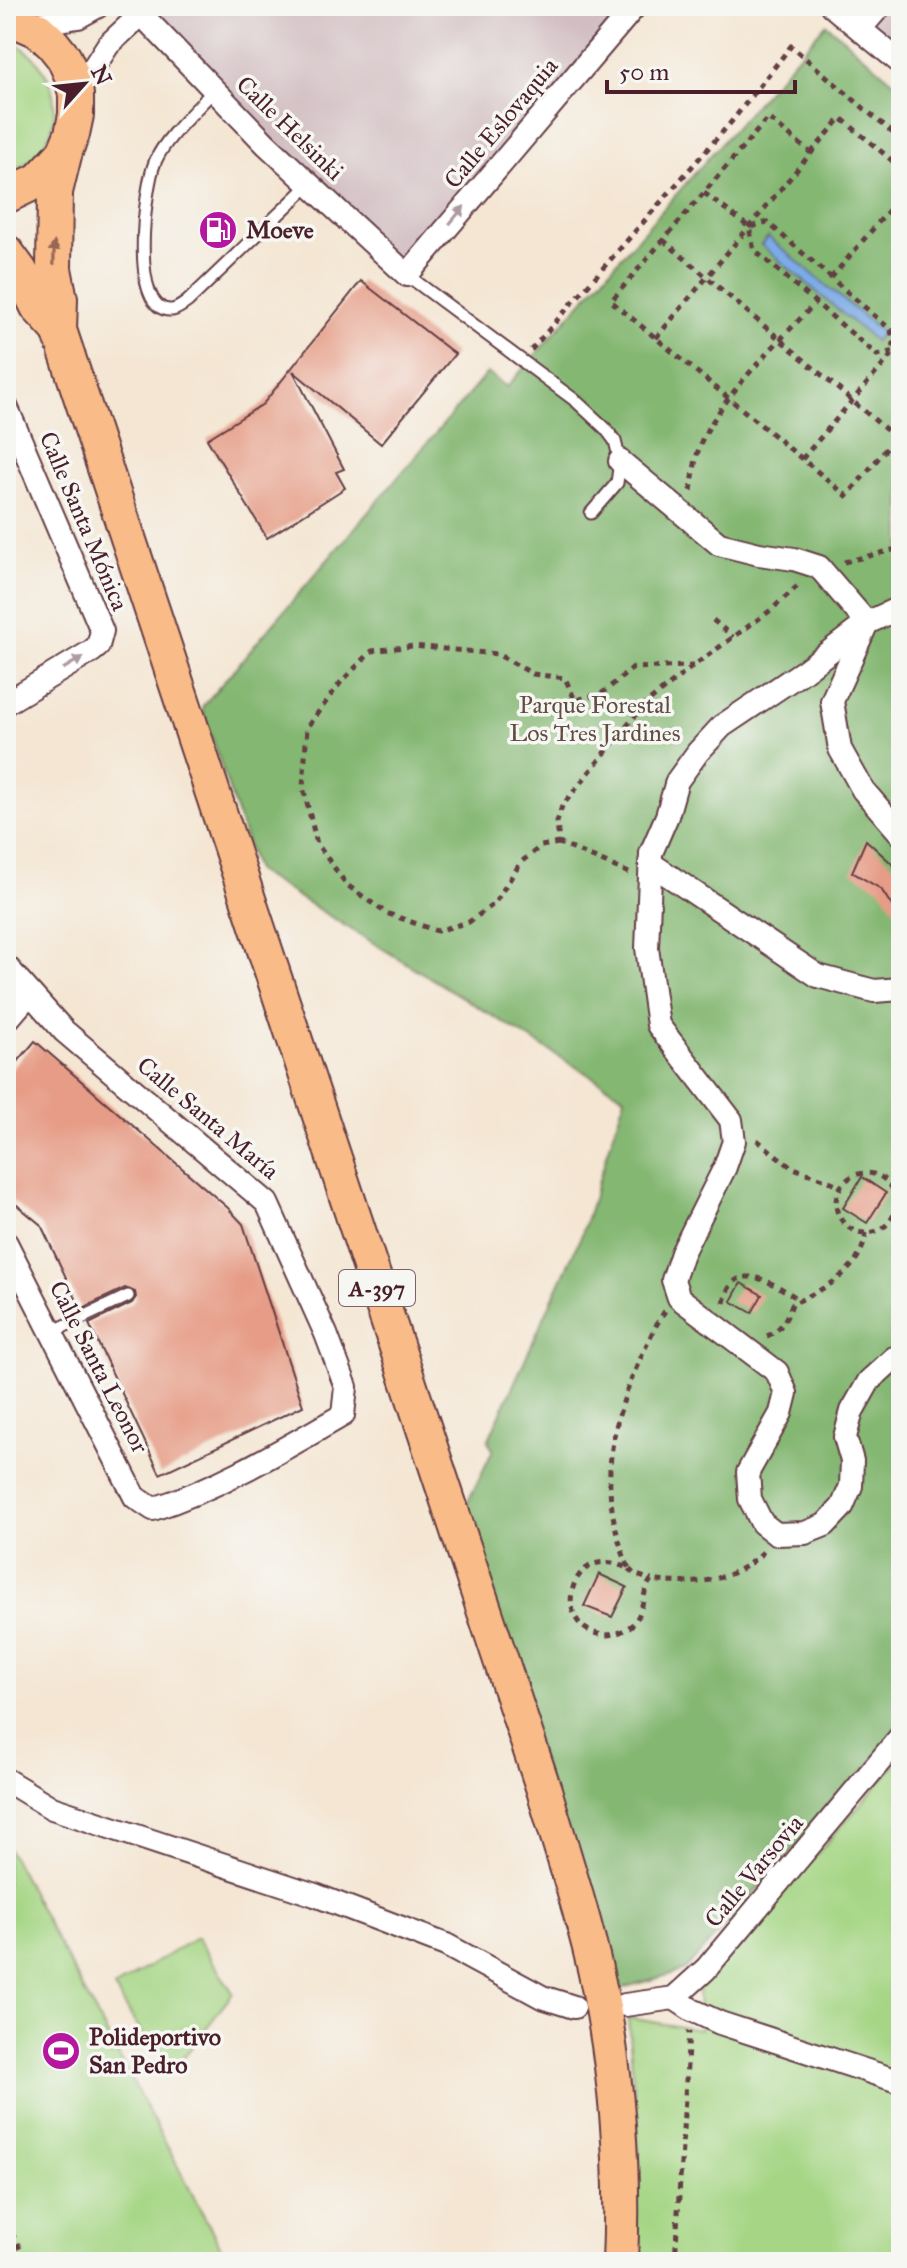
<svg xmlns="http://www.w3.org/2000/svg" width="907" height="2268" font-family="'IM FELL Great Primer',serif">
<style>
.industrial{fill:#d2bec2}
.green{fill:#a6d685;stroke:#787a58;stroke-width:2}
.forest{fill:#84b772;stroke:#676b4e;stroke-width:2}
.water{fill:#7cace7;stroke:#636689;stroke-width:2}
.building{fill:#e69c86}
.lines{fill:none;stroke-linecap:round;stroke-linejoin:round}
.service-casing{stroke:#643d44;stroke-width:15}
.minor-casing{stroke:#643d44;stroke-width:26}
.primary-casing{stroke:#643d44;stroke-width:38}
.path{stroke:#643d44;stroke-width:5;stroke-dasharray:6 6;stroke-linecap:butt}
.service{stroke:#fff;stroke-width:11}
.minor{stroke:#fff;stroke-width:22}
.primary{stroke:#f9bc89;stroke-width:34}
.oneway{fill:#ae9aa0}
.oneway2{fill:#965}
.labels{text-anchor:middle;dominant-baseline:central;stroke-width:7;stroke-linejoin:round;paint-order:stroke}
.shield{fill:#f6f6f2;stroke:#7e6067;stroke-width:2}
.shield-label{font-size:22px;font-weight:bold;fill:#4a1f2b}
.street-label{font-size:24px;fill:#4a1f2b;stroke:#f6f6f2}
.poi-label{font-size:24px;font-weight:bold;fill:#4a1f2b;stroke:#f6f6f2;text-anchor:start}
.park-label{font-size:24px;fill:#614d42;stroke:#f6f6f2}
</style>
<rect width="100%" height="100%" fill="#f6f6f2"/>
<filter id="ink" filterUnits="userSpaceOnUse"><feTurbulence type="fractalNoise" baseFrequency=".0125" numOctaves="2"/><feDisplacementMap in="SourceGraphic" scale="16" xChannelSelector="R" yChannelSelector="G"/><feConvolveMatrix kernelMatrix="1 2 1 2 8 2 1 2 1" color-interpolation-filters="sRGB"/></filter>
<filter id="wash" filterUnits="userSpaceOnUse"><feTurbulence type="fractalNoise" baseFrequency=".006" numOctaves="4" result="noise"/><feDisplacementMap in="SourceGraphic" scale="32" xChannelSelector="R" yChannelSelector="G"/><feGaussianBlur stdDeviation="1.8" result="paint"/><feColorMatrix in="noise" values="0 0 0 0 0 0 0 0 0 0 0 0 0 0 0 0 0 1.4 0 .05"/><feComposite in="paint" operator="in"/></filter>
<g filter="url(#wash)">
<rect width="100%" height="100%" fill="#f4e6d3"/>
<g class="industrial">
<polygon points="135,6 635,6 407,275"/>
<polygon points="832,6 901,6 901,63"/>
</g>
<g class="green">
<path d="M 6,39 C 68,63 73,152 6,173 Z"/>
<polygon points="901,1758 901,2262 633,2262 639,2156 628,2018 700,2030 698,1990"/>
<polygon points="6,1845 226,2257 220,2262 6,2262"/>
<polygon points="197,1937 233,1993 178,2065 145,2038 114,1988"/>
</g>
<polygon class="forest" points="826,24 901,88 901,1730 685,1970 612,1991 464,1510 493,1450 488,1441 582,1234 625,1097 256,871 202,707 487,373 507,387"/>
<polygon class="water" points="768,237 882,332 875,341 761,245"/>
<g id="blocks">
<g class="building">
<polygon points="361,281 455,354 381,444 293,371 344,469 336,472 345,488 267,538 207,439 263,404"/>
<polygon points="866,840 901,872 901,920 881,889 852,872"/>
<polygon points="35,1041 228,1208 243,1224 303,1406 160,1474 89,1324 132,1303 136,1297 135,1292 125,1288 81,1309 41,1225 6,1196 6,1076"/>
<polygon points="862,1177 886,1193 867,1223 843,1208"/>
<polygon points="741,1283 762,1295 752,1313 731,1301"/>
<polygon points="599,1574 627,1587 612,1617 584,1606"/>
</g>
</g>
</g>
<g filter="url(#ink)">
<use href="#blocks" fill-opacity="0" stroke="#643d44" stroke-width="2"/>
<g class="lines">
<defs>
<g id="service">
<path d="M 214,90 C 196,110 165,138 155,162 C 145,186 128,314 172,310 C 178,309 184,304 188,301 L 309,185"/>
<polyline points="407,275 576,401 606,429 615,441 620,461 617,483 591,513"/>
<polyline points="52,1332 128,1296"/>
</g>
<g id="minor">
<polyline points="832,6 901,63"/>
<polyline points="141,14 266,144 407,275 635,6"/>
<polyline points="28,25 78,17 98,6"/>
<polyline points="860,29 880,6"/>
<polyline points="76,95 108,45 150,6"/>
<polyline points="6,406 102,631 98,646 92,651 6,703"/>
<polyline points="620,461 719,544 759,554 794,559 819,567 867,623 804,671 722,726 698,752 677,781 667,816 651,853 647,948 658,1025 731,1120 734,1141 725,1167 682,1253 673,1280 679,1298 777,1372 786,1393 781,1413 748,1472 750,1499 762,1523 776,1534 805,1533 825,1525 842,1507 851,1486 852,1461 845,1437 852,1411 869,1381 894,1358 901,1357"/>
<polyline points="901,607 867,623 832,701 840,749 863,790 901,834"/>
<polyline points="650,863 818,976 874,991 901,989"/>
<path d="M 6,966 L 64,1031 L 267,1203 L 326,1334 L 346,1387 L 343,1415 C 282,1450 221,1487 153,1509 L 135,1497 L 6,1243"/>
<polyline points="6,1021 30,993"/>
<polyline points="6,1780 52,1808 315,1895 446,1945 542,1997 574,2007"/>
<polyline points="674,1998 692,2010 720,2023 901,2082"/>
<polyline points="625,2005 674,1998 706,1969 901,1736"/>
</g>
<g id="primary">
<path d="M 6,16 L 38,30 L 52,43 L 64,58 L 72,76 L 76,95 L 76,115 L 72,134 L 65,151 L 55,192 L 54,269 L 60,299 L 59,330 L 544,1790 C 565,1862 590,1934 603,2008 C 618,2092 624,2177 620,2262"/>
<polyline points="6,196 39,180 65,152"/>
<polyline points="6,252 20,271 38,307 59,330"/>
</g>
</defs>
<use href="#service" class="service-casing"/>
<use href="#minor" class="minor-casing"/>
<use href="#primary" class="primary-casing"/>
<g class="path">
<polyline points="811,153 841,118 901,168"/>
<polyline points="704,193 749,227 754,250 877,355 895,351 891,330 767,222 751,227"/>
<polyline points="663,240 896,438"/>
<polyline points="831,278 901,196"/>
<polyline points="656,338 811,153 768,118 611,301 847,496 901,431"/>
<polyline points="901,344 895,351 901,357"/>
<polyline points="531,350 732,121 791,46 901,140"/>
<polyline points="802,459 895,351"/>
<path d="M 691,491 C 694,473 695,453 704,436 C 731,386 777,344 816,302"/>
<polyline points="844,562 901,548"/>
<polyline points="713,620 733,637"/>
<polyline points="559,843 541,846 521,862 494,904 469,922 437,931 386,913 347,885 317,844 303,787 307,727 341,682 372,651 413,646 497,654 533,674 565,678 575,700 601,694 633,668 693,666"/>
<polyline points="629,873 559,843 557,822 562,806 643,706 693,666 771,610 801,583"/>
<polyline points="757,1140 791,1167 842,1186"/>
<circle cx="866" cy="1203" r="30"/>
<polyline points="893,1192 901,1187"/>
<path d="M 724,1303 C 733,1255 776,1285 800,1300"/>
<path d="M 665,1311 C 653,1328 646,1347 637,1366 C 606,1437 599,1496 629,1569 C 568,1537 548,1631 605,1635 C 615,1635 625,1631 633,1624 C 645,1611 641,1593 651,1580 C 692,1586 732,1583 763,1552"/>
<path d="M 767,1336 C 780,1332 788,1316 792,1304 C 824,1289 861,1272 866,1233"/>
<polyline points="629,1569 634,1574 651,1580"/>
<polyline points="6,2222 27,2262"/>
<polyline points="675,2262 689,2031"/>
</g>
<use href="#service" class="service"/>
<use href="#minor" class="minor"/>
<use href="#primary" class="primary"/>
</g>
<defs><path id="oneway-solid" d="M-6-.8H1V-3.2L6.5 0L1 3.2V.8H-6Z" transform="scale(2)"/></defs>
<g class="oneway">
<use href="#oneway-solid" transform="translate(457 215) rotate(-50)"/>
<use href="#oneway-solid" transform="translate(73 663) rotate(-31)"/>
</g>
<use class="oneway2" href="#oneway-solid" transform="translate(54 253) rotate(-89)"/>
</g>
<defs>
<symbol id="fuel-disc" viewBox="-11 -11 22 22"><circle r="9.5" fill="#b5179e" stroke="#f6f6f2"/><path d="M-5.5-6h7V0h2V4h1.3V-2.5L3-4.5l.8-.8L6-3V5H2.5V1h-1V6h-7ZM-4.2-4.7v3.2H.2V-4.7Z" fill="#fff"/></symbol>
<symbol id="stadium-disc" viewBox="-11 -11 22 22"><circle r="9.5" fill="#b5179e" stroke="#f6f6f2"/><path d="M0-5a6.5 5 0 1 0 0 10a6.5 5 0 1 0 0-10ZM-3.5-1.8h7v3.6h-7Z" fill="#fff"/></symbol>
</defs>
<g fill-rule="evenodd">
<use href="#fuel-disc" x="196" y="208" width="44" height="44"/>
<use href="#stadium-disc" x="39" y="2029" width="44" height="44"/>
</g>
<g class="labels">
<rect class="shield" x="339" y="1270" width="76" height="36" rx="6"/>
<g class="shield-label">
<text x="377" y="1288">A-397</text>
</g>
<g class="street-label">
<text transform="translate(501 123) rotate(-50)">Calle Eslovaquia</text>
<text transform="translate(290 128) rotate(44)">Calle Helsinki</text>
<text transform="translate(84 521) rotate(67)">Calle Santa Mónica</text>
<text transform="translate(208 1118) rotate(40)">Calle Santa María</text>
<text transform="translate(99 1367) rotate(63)">Calle Santa Leonor</text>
<text transform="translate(754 1871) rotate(-50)">Calle Varsovia</text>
</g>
<g class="poi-label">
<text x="246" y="230">Moeve</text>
<text x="89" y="2037">Polideportivo<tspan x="89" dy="28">San Pedro</tspan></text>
</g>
<g class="park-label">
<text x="595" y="705">Parque Forestal<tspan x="595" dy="28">Los Tres Jardines</tspan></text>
</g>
</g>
<rect width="907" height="2268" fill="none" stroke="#f6f6f2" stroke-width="32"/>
<g transform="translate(84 84) rotate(63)" stroke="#f6f6f2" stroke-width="6" paint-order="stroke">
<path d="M0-6L14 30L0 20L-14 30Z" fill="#4a1f2b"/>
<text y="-12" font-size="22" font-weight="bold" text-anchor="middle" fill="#4a1f2b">N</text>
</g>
<path d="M607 80v12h188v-12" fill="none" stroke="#4a1f2b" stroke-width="4"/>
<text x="619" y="80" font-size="24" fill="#4a1f2b" stroke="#f6f6f2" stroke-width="6" paint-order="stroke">50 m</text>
</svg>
